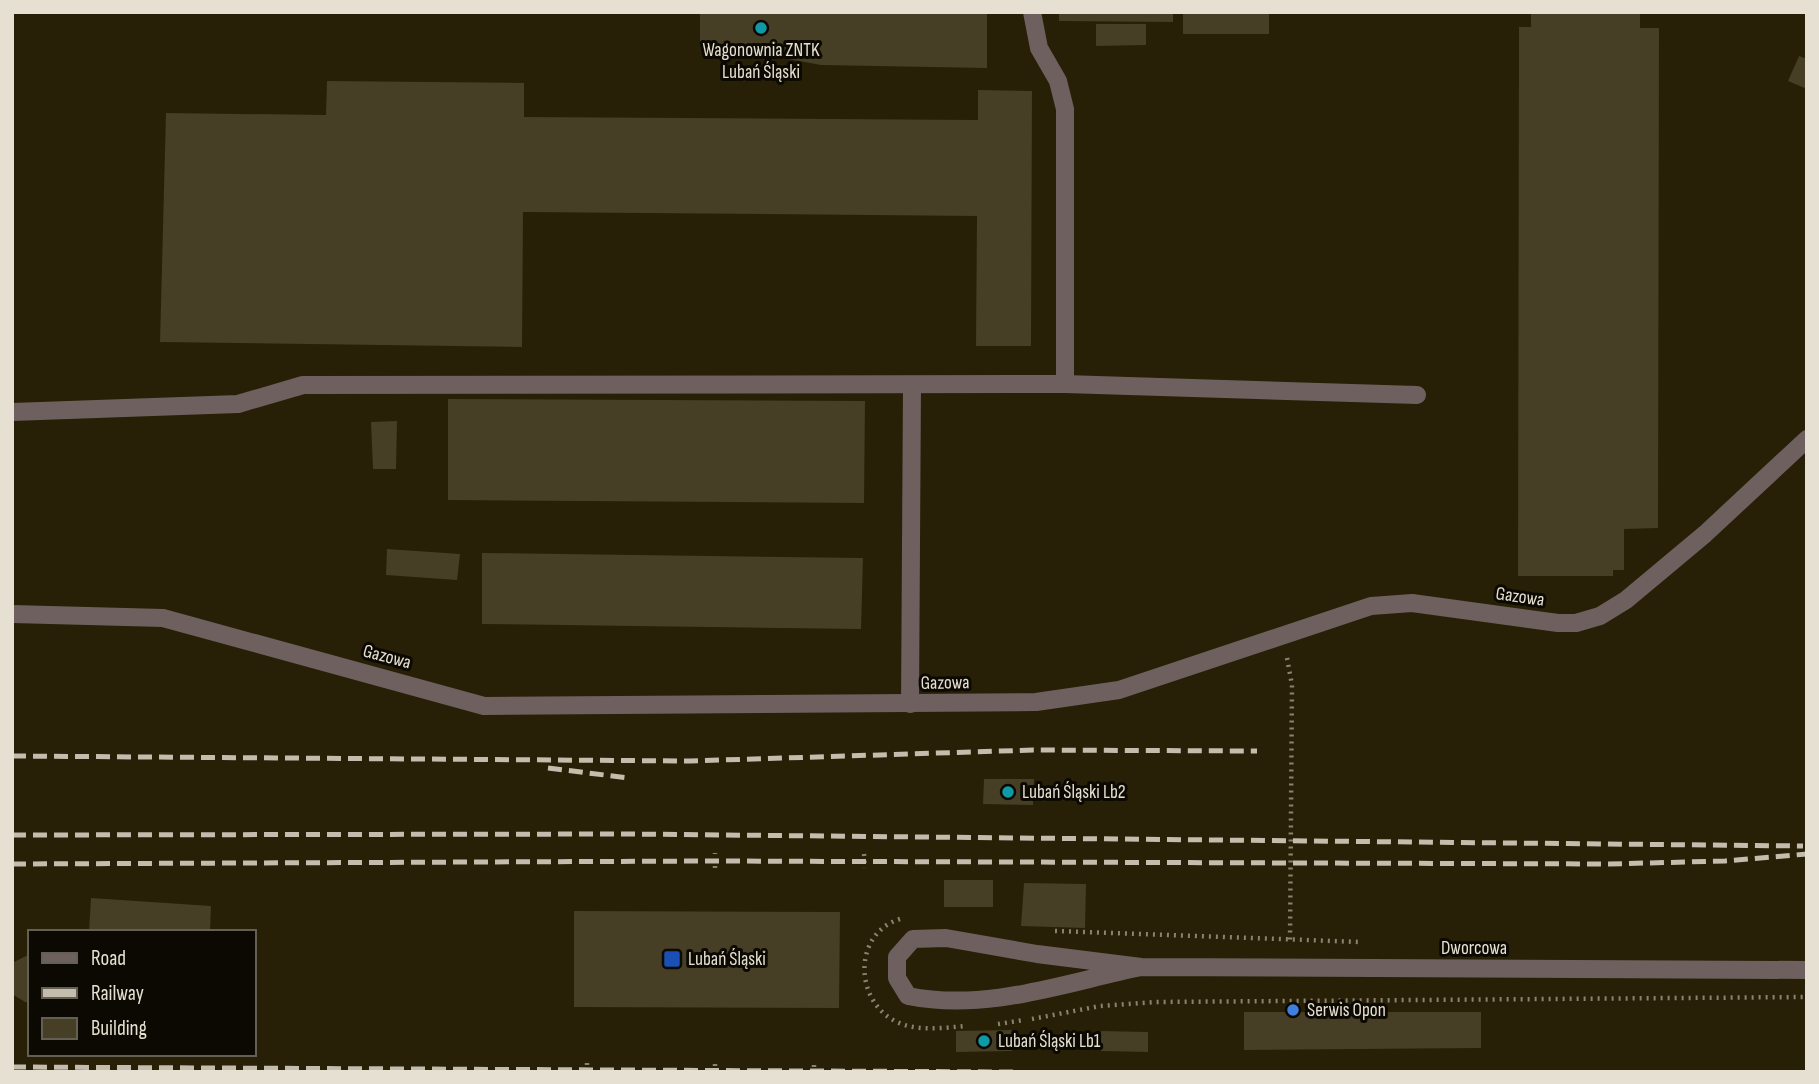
<svg xmlns="http://www.w3.org/2000/svg" width="1819" height="1084" font-family="'Sofia Sans Condensed',sans-serif">
<style>
.building{fill:#463e25}
.lines{fill:none;stroke-linecap:round;stroke-linejoin:round}
.path{stroke:#8a8370;stroke-width:4.5;stroke-dasharray:2 5;stroke-linecap:butt}
.minor{stroke:#6e605e;stroke-width:18}
.rail{stroke:#c4bdad;stroke-width:5;stroke-dasharray:14 7;stroke-linecap:butt}
.culture-dot{fill:#0f9aa8;stroke:#0c0902;stroke-width:2.5}
.transit-dot{fill:#1a4fb4;stroke:#0c0902;stroke-width:2.5}
.shop-dot{fill:#3f7fe0;stroke:#0c0902;stroke-width:2.5}
.labels{text-anchor:middle;dominant-baseline:central;stroke-width:6;stroke-linejoin:round;paint-order:stroke}
.poi-label{font-size:19px;fill:#e6e0d2;stroke:#0c0902;text-anchor:start}
.street-label{font-size:19px;fill:#e6e0d2;stroke:#0c0902}
</style>
<rect width="100%" height="100%" fill="#271f06"/>
<g class="building">
<polygon points="700,12 987,12 987,68 821,65 700,43"/>
<polygon points="1059,12 1173,12 1173,22 1059,21"/>
<rect x="1183" y="12" width="86" height="22"/>
<polygon points="1531,12 1640,12 1640,28 1659,28 1658,528 1624,529 1624,570 1613,570 1613,576 1518,576 1519,27 1531,27"/>
<polygon points="1096,24 1146,24 1146,45 1096,46"/>
<polygon points="1799,56 1807,59 1807,89 1788,81"/>
<polygon points="327,81 524,83 524,117 978,120 978,90 1032,91 1031,346 976,346 977,216 523,212 522,347 160,342 166,113 326,115"/>
<polygon points="448,399 865,401 864,503 448,500"/>
<polygon points="397,421 396,469 373,469 371,422"/>
<polygon points="387,549 460,554 457,580 386,575"/>
<polygon points="482,553 863,558 861,629 482,624"/>
<polygon points="984,779 1034,779 1033,805 983,804"/>
<rect x="944" y="880" width="49" height="27"/>
<polygon points="1024,883 1086,884 1085,928 1021,926"/>
<polygon points="91,898 211,906 210,932 89,932"/>
<polygon points="574,911 840,912 839,1008 574,1007"/>
<polygon points="30,954 30,1002 25,1002 12,994 12,963"/>
<polygon points="1244,1012 1481,1012 1481,1048 1244,1050"/>
<polygon points="1012,1030 1012,1051 956,1052 956,1031"/>
<polygon points="1101,1031 1148,1032 1148,1052 1101,1051"/>
</g>
<g class="lines">
<g class="path">
<polyline points="1287,658 1292,685 1290,940"/>
<polyline points="864,854 865,868"/>
<polyline points="715,868 715,853"/>
<path d="M 900,919 C 853,933 854,1000 895,1021 C 916,1032 942,1028 965,1026"/>
<polyline points="1055,931 1361,942"/>
<polyline points="1032,1019 1100,1006 1156,1002 1807,997"/>
<polyline points="998,1024 1024,1020"/>
<polyline points="587,1063 587,1072"/>
<polyline points="715,1064 715,1072"/>
<polyline points="814,1065 814,1072"/>
</g>
<g class="minor">
<polyline points="1032,12 1039,48 1058,81 1065,109 1065,384"/>
<polyline points="12,412 238,404 303,385 1065,384 1417,395"/>
<polyline points="12,614 163,618 484,706 1036,702 1119,690 1371,606 1412,603 1558,623 1576,623 1600,616 1626,600 1705,534 1807,439"/>
<polyline points="910,704 912,385"/>
<path d="M 1141,967 C 1064,983 987,1012 908,996 L 897,978 L 897,957 L 913,939 L 946,938 L 1037,954 L 1141,967 L 1807,970"/>
</g>
<g class="rail">
<polyline points="12,756 690,761 1033,750 1257,751"/>
<polyline points="548,768 629,778"/>
<polyline points="12,835 628,834 1803,846"/>
<polyline points="12,864 710,861 1609,864 1725,861 1807,854"/>
<polyline points="12,1067 1014,1072"/>
</g>
</g>
<g class="culture-dot">
<circle cx="761" cy="28" r="7"/>
<circle cx="1008" cy="792" r="7"/>
<circle cx="984" cy="1041" r="7"/>
</g>
<rect class="transit-dot" x="663" y="950" width="18" height="18" rx="3.5"/>
<circle class="shop-dot" cx="1293" cy="1010" r="7"/>
<g class="labels">
<g class="poi-label">
<text x="761" y="50" text-anchor="middle">Wagonownia ZNTK<tspan x="761" dy="22">Lubań Śląski</tspan></text>
<text x="1022" y="792">Lubań Śląski Lb2</text>
<text x="688" y="959">Lubań Śląski</text>
<text x="1307" y="1010">Serwis Opon</text>
<text x="998" y="1041">Lubań Śląski Lb1</text>
</g>
<g class="street-label">
<text transform="translate(1520 597) rotate(8)">Gazowa</text>
<text transform="translate(387 657) rotate(15)">Gazowa</text>
<text transform="translate(945 683) rotate(-1)">Gazowa</text>
<text x="1474" y="948">Dworcowa</text>
</g>
</g>
<rect width="1819" height="1084" fill="none" stroke="#e6e0d2" stroke-width="28"/>
<rect x="28" y="930" width="228" height="126" fill="#0c0902" stroke="#635f55" stroke-width="2"/>
<rect x="42" y="953" width="35" height="10" fill="#6e605e" stroke="#635f55" stroke-width="2"/>
<text x="91" y="965" font-size="21" fill="#e6e0d2">Road</text>
<rect x="42" y="988" width="35" height="10" fill="#c4bdad" stroke="#635f55" stroke-width="2"/>
<text x="91" y="1000" font-size="21" fill="#e6e0d2">Railway</text>
<rect x="42" y="1018" width="35" height="21" fill="#463e25" stroke="#635f55" stroke-width="2"/>
<text x="91" y="1035" font-size="21" fill="#e6e0d2">Building</text>
</svg>
